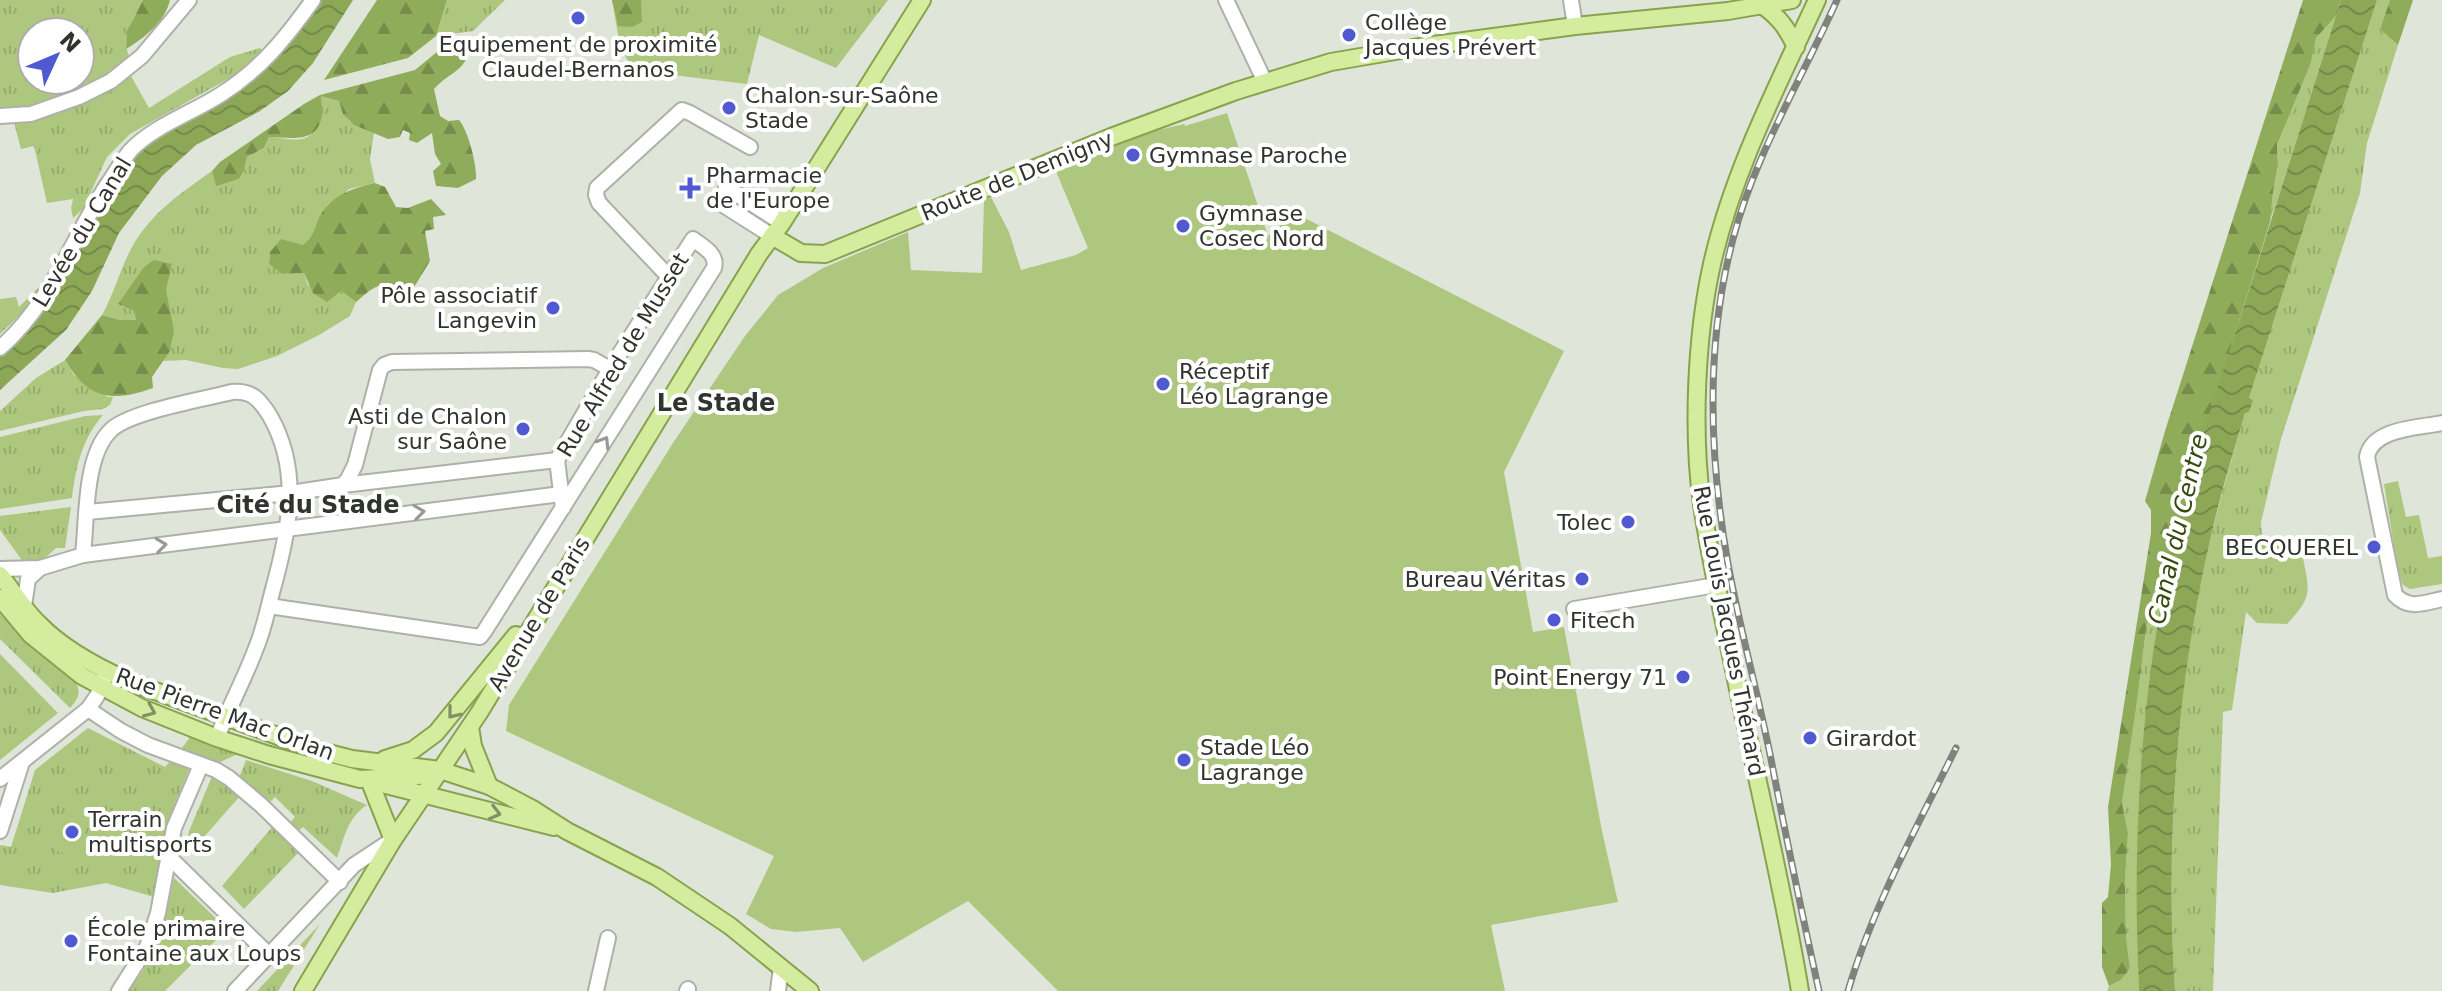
<svg xmlns="http://www.w3.org/2000/svg" width="2442" height="991" font-family="'DejaVu Sans',sans-serif">
<style>
.grass{fill:url(#grass-tufts);fill-rule:evenodd}
.forest{fill:url(#forest-firs)}
.pitch{fill:#adc87e}
.water{fill:url(#water-waves)}
.lines{fill:none;stroke-linecap:round;stroke-linejoin:round}
.minor-casing{stroke:#adb1a8;stroke-width:18}
.major-casing{stroke:#87a34e;stroke-width:20}
.minor{stroke:#fff;stroke-width:14}
.major{stroke:#d3ec9e;stroke-width:16}
.rail-casing{stroke:#7f837b;stroke-width:7}
.rail{stroke:#fff;stroke-width:4;stroke-dasharray:12;stroke-linecap:butt}
.oneway{stroke:#989997}
.oneway2{stroke:#829066}
.poi-dot{fill:#5059cf;stroke:#fff;stroke-width:3}
.labels{text-anchor:middle;dominant-baseline:central;stroke-width:8;stroke-linejoin:round;paint-order:stroke}
.poi-label{font-size:22px;fill:#31332f;stroke:#fff;text-anchor:start}
.street-label{font-size:22px;fill:#31332f;stroke:#fff}
.neighbourhood-label{font-size:24px;font-weight:bold;fill:#31332f;stroke:#fff}
.water-label{font-size:24px;font-style:italic;fill:#37490c;stroke:#fff}
</style>
<defs>
<pattern id="grass-tufts" width="24" height="20" patternUnits="userSpaceOnUse" patternTransform="scale(2)"><rect width="24" height="20" fill="#adc87e"/><path d="M3 7l-1-3M5 7V3M7 7l1-3M15 17l-1-3M17 17v-4M19 17l1-3" fill="none" stroke="#95ac6d"/></pattern>
<pattern id="forest-firs" width="22" height="20" patternUnits="userSpaceOnUse" patternTransform="scale(2)"><rect width="22" height="20" fill="#8fac5a"/><path d="M5 1l3.5 6h-7zM16 11l3.5 6h-7z" fill="#758d4b"/></pattern>
<pattern id="water-waves" width="16" height="10" patternUnits="userSpaceOnUse" patternTransform="scale(2)"><rect width="16" height="10" fill="#8ca857"/><path d="M0 5q4-4 8 0t8 0" fill="none" stroke="#738948"/></pattern>
</defs>
<rect width="100%" height="100%" fill="#e0e5da"/>
<g class="grass">
<path d="M 0,0 L 143,0 C 134,18 121,36 129,56 C 120,64 110,75 99,82 C 74,97 29,109 0,110 ZM 32,32 L 80,32 L 80,80 L 32,80 Z"/>
<polygon points="447,0 505,0 473,31 436,36"/>
<path d="M 612,0 L 888,0 L 836,68 L 759,35 L 747,84 L 664,74 L 655,80 C 617,69 619,33 612,0 Z"/>
<path d="M 2377,0 L 2390,0 L 2380,29 L 2398,45 L 2367,143 L 2360,193 L 2281,439 L 2261,522 L 2262,538 L 2303,558 C 2310,593 2312,597 2287,624 L 2257,623 L 2246,612 L 2232,710 L 2223,712 L 2213,991 L 2175,991 C 2165,842 2177,681 2211,536 C 2221,494 2234,453 2245,412 L 2249,411 L 2252,401 L 2249,398 Z"/>
<polygon points="2336,16 2278,198 2270,221 2273,192 2278,167 2277,145 2311,63 2316,38"/>
<polygon points="260,48 264,52 235,75 130,134 107,157 83,209 73,218 71,208 73,199 47,203 34,146 21,149 14,123 89,101 131,76 149,108 230,57"/>
<path d="M 320,95 L 339,101 C 345,123 355,125 374,133 L 370,159 L 375,183 L 349,189 L 321,214 L 311,240 L 302,245 L 270,252 L 269,264 L 282,274 L 304,273 L 308,285 L 341,291 L 356,302 L 350,316 L 319,335 L 277,356 L 238,369 L 223,368 L 186,360 L 163,361 C 183,333 166,319 166,291 C 166,282 170,273 172,265 L 118,304 L 134,311 L 136,320 L 121,320 L 102,315 C 114,294 120,269 132,247 C 151,213 181,193 212,171 L 216,185 L 239,179 L 244,171 L 247,157 L 264,148 L 269,137 C 278,137 293,141 302,139 C 322,134 321,112 320,95 Z"/>
<polygon points="39,287 39,291 24,311 0,334 0,299 16,297 19,307"/>
<polygon points="65,360 74,375 108,397 113,397 110,405 103,409 84,411 0,431 0,411 36,378"/>
<path d="M 103,415 C 82,439 76,466 72,498 L 0,509 L 0,437 L 85,416 Z"/>
<polygon points="2398,481 2406,517 2419,515 2428,558 2442,556 2442,584 2410,589 2403,585 2398,571 2384,484"/>
<polygon points="71,507 65,548 56,548 45,558 24,563 0,530 0,516"/>
<path d="M 2172,558 C 2140,700 2133,846 2139,991 L 2107,991 L 2109,986 L 2121,980 L 2130,968 L 2126,937 L 2125,880 L 2128,833 L 2122,803 L 2136,709 L 2149,606 L 2162,571 Z"/>
<path d="M 0,614 L 30,644 L 74,680 C 82,691 79,698 70,708 L 0,639 Z"/>
<polygon points="0,654 58,713 0,760"/>
<polygon points="88,728 165,767 171,760 190,767 168,820 154,897 106,883 53,893 0,885 0,846 1,845 11,847 35,770"/>
<polygon points="190,737 238,754 218,763 182,748"/>
<path d="M 246,760 L 312,781 L 367,805 C 348,817 344,838 337,858 L 303,827 L 296,833 L 289,824 L 295,817 L 275,797 L 268,804 L 239,778 Z"/>
<polygon points="213,774 240,796 189,854 186,852 189,831"/>
<polygon points="273,826 300,851 244,909 222,886"/>
<polygon points="174,878 227,929 165,991 128,991 142,972 161,936"/>
<polygon points="320,924 278,991 257,991"/>
</g>
<g class="forest">
<path d="M 143,0 L 170,0 C 165,22 144,38 126,49 L 127,31 Z"/>
<polygon points="377,0 447,0 436,36 408,58 324,80"/>
<polygon points="612,0 641,0 642,22 632,27 618,26"/>
<polygon points="2303,0 2341,0 2336,16 2316,38 2311,63 2277,145 2278,166 2273,192 2270,222 2205,430 2172,558 2162,571 2149,606 2136,709 2122,803 2128,833 2125,880 2126,937 2130,968 2121,980 2109,986 2102,967 2102,903 2108,897 2111,864 2108,807 2151,533 2151,510 2145,501 2165,431"/>
<polygon points="2390,0 2413,0 2398,45 2380,29"/>
<path d="M 469,41 C 470,71 451,70 434,89 L 440,116 L 448,121 L 459,120 C 468,130 477,165 476,179 L 458,188 L 436,186 L 433,171 L 441,164 L 435,154 L 432,133 L 417,143 L 409,140 L 410,133 L 403,130 L 400,137 L 388,139 L 354,125 L 343,114 L 339,101 L 321,96 C 321,101 322,109 322,115 C 318,145 290,137 269,137 L 264,148 L 247,157 L 244,171 L 239,179 L 216,186 L 212,171 L 220,162 L 304,104 L 320,95 L 415,70 L 443,47 Z"/>
<path d="M 375,183 L 385,187 L 396,207 L 408,208 L 431,199 L 446,215 L 433,217 L 434,229 L 425,231 L 430,261 L 413,289 C 400,291 389,284 379,286 C 371,288 362,297 356,302 L 341,291 L 327,302 L 313,293 L 304,273 L 282,274 L 269,264 L 270,252 L 281,239 L 302,245 C 315,238 314,226 321,214 C 334,194 353,188 375,183 Z"/>
<path d="M 154,260 L 172,264 L 166,290 L 174,331 L 170,351 L 152,377 L 153,388 C 111,403 88,399 65,360 L 102,315 L 121,320 L 136,320 L 134,311 L 118,304 L 144,267 Z"/>
</g>
<g class="pitch">
<polygon points="1227,113 1268,236 1295,213 1564,351 1504,472 1533,632 1564,627 1602,831 1618,902 1491,925 1505,991 1058,991 968,901 863,962 840,928 796,932 771,929 746,914 774,856 506,731 509,705 673,443 745,336 778,295 823,268 908,232 911,270 982,273 984,200 991,197 1009,232 1021,270 1076,255 1088,248 1055,169 1110,143 1145,130 1146,133 1184,124 1185,126"/>
<polygon points="68,806 90,813 76,857 54,850"/>
</g>
<g class="water">
<polygon points="319,0 353,0 313,63 288,91 260,111 196,145 162,176 119,233 92,291 66,330 0,390 0,352 45,304 71,264 83,238 135,152 271,63 288,44"/>
<path d="M 2341,0 L 2377,0 L 2249,398 L 2253,400 L 2249,412 L 2245,413 C 2233,454 2220,495 2211,536 C 2177,683 2165,841 2175,991 L 2139,991 C 2133,864 2138,736 2160,610 C 2178,509 2210,410 2242,312 C 2275,208 2308,104 2341,0 Z"/>
</g>
<g class="lines">
<defs>
<g id="minor">
<polyline points="1226,0 1265,82"/>
<polyline points="1571,0 1575,26"/>
<polyline points="0,116 31,114 79,97 111,81 142,56 189,0"/>
<polyline points="726,187 782,223"/>
<polyline points="717,201 772,236"/>
<polyline points="669,277 599,203 596,195 597,188 682,110 690,113 750,147"/>
<path d="M 0,348 C 51,304 71,240 107,185 C 115,174 122,160 131,150 C 154,126 192,113 220,95 C 261,69 285,39 313,0"/>
<path d="M 2442,423 C 2418,428 2372,428 2367,457 L 2395,595 C 2409,610 2424,603 2442,599"/>
<polyline points="343,485 557,460"/>
<polyline points="88,512 291,493 343,485 348,479 355,465 380,370 384,365 392,362 588,359 594,360 610,369"/>
<path d="M 83,555 C 87,520 84,457 110,431 C 127,412 205,399 232,392 C 252,390 260,400 270,416 C 302,472 289,531 273,589 C 268,608 264,629 256,648 C 245,678 229,707 217,738"/>
<polyline points="0,569 40,568 83,555 561,494"/>
<polyline points="24,606 28,579 40,568"/>
<path d="M 269,606 L 480,637 L 484,632 L 714,268 C 718,254 703,247 693,239 L 610,369 L 557,460 L 563,508"/>
<polyline points="1574,609 1716,585"/>
<polyline points="88,709 121,731 148,745 216,770 229,778 261,805 340,882"/>
<polyline points="0,779 88,709 97,696 107,671"/>
<polyline points="0,831 22,762"/>
<polyline points="168,856 269,955"/>
<polyline points="119,991 147,947 158,913 174,828 201,765"/>
<polyline points="235,991 354,865 392,840"/>
<polyline points="596,991 608,938"/>
<polyline points="687,991 688,989"/>
<polyline points="778,991 781,967"/>
</g>
<g id="major">
<path d="M 1762,5 C 1779,17 1787,28 1796,47"/>
<polyline points="772,236 801,253 825,254 1111,137 1236,91 1331,62 1419,47 1575,26 1728,11 1792,0"/>
<path d="M 0,575 C 13,591 24,610 39,624 C 63,649 97,667 128,681 L 313,749 L 352,759 L 440,770 L 489,786 L 531,808 L 567,831 L 657,877 L 730,926 L 810,991"/>
<polyline points="0,598 31,635 82,676 142,708 217,738 269,755 360,779 435,775"/>
<polyline points="470,727 473,746 489,786"/>
<polyline points="385,759 413,750 436,733 516,635"/>
<polyline points="370,782 393,840"/>
<polyline points="382,784 554,827"/>
<polyline points="303,991 393,840 479,713 759,254 782,223 922,0"/>
<path d="M 1800,991 C 1782,882 1755,773 1733,665 C 1722,612 1710,558 1702,505 C 1692,431 1696,336 1712,264 C 1733,171 1778,85 1817,0"/>
</g>
</defs>
<use href="#minor" class="minor-casing"/>
<use href="#major" class="major-casing"/>
<use href="#minor" class="minor"/>
<use href="#major" class="major"/>
<defs>
<g id="rail">
<path d="M 1819,991 C 1802,914 1786,837 1771,759 C 1758,694 1740,629 1728,564 C 1709,456 1705,345 1733,239 C 1755,154 1802,79 1837,0"/>
<path d="M 1848,991 C 1873,906 1917,827 1956,748"/>
</g>
</defs>
<use href="#rail" class="rail-casing"/>
<use href="#rail" class="rail"/>
</g>
<defs><path id="oneway-chevron" d="M-2-3.5L2.5 0L-2 3.5" fill="none" stroke-width="1.6" stroke-linecap="round" stroke-linejoin="round" transform="scale(2)"/></defs>
<g class="oneway">
<use href="#oneway-chevron" transform="translate(604 442) rotate(-58)"/>
<use href="#oneway-chevron" transform="translate(419 512) rotate(-7)"/>
<use href="#oneway-chevron" transform="translate(161 545) rotate(-7)"/>
</g>
<g class="oneway2">
<use href="#oneway-chevron" transform="translate(150 711) rotate(23)"/>
<use href="#oneway-chevron" transform="translate(453 713) rotate(129)"/>
<use href="#oneway-chevron" transform="translate(495 813) rotate(14)"/>
</g>
<g class="poi-dot">
<circle cx="578" cy="18" r="8"/>
<circle cx="1349" cy="35" r="8"/>
<circle cx="729" cy="108" r="8"/>
<circle cx="1133" cy="155" r="8"/>
<path d="M686 176h8v8h8v8h-8v8h-8v-8h-8v-8h8z"/>
<circle cx="1183" cy="226" r="8"/>
<circle cx="553" cy="308" r="8"/>
<circle cx="1163" cy="384" r="8"/>
<circle cx="523" cy="429" r="8"/>
<circle cx="1628" cy="522" r="8"/>
<circle cx="2374" cy="547" r="8"/>
<circle cx="1582" cy="579" r="8"/>
<circle cx="1554" cy="620" r="8"/>
<circle cx="1683" cy="677" r="8"/>
<circle cx="1810" cy="738" r="8"/>
<circle cx="1184" cy="760" r="8"/>
<circle cx="72" cy="832" r="8"/>
<circle cx="71" cy="941" r="8"/>
</g>
<g class="labels">
<g class="poi-label">
<text x="1365" y="22">Collège<tspan x="1365" dy="25">Jacques Prévert</tspan></text>
<text x="578" y="44" text-anchor="middle">Equipement de proximité<tspan x="578" dy="25">Claudel-Bernanos</tspan></text>
<text x="745" y="95">Chalon-sur-Saône<tspan x="745" dy="25">Stade</tspan></text>
<text x="1149" y="155">Gymnase Paroche</text>
<text x="706" y="175">Pharmacie<tspan x="706" dy="25">de l'Europe</tspan></text>
<text x="1199" y="213">Gymnase<tspan x="1199" dy="25">Cosec Nord</tspan></text>
<text x="537" y="295" text-anchor="end">Pôle associatif<tspan x="537" dy="25">Langevin</tspan></text>
<text x="1179" y="371">Réceptif<tspan x="1179" dy="25">Léo Lagrange</tspan></text>
<text x="507" y="416" text-anchor="end">Asti de Chalon<tspan x="507" dy="25">sur Saône</tspan></text>
<text x="1612" y="522" text-anchor="end">Tolec</text>
<text x="2358" y="547" text-anchor="end">BECQUEREL</text>
<text x="1566" y="579" text-anchor="end">Bureau Véritas</text>
<text x="1570" y="620">Fitech</text>
<text x="1667" y="677" text-anchor="end">Point Energy 71</text>
<text x="1826" y="738">Girardot</text>
<text x="1200" y="747">Stade Léo<tspan x="1200" dy="25">Lagrange</tspan></text>
<text x="88" y="819">Terrain<tspan x="88" dy="25">multisports</tspan></text>
<text x="87" y="928">École primaire<tspan x="87" dy="25">Fontaine aux Loups</tspan></text>
</g>
<g class="street-label">
<text transform="translate(1017 176) rotate(-22)">Route de Demigny</text>
<text transform="translate(82 232) rotate(-59)">Levée du Canal</text>
<text transform="translate(623 355) rotate(-59)">Rue Alfred de Musset</text>
<text transform="translate(539 614) rotate(-59)">Avenue de Paris</text>
<text transform="translate(1729 631) rotate(79)">Rue Louis Jacques Thénard</text>
<text transform="translate(225 714) rotate(20)">Rue Pierre Mac Orlan</text>
</g>
<g class="neighbourhood-label">
<text x="716" y="403">Le Stade</text>
<text x="308" y="505">Cité du Stade</text>
</g>
<g class="water-label">
<text transform="translate(2178 529) rotate(-77)">Canal du Centre</text>
</g>
</g>
<g transform="translate(56 56) rotate(46)"><circle r="38" fill="#ffffff" stroke="#adadac" stroke-width="2"/>
<path d="M0-6L14 30L0 20L-14 30Z" fill="#5059cf"/>
<text y="-12" font-size="22" font-weight="bold" text-anchor="middle" fill="#31332f">N</text>
</g>
</svg>
